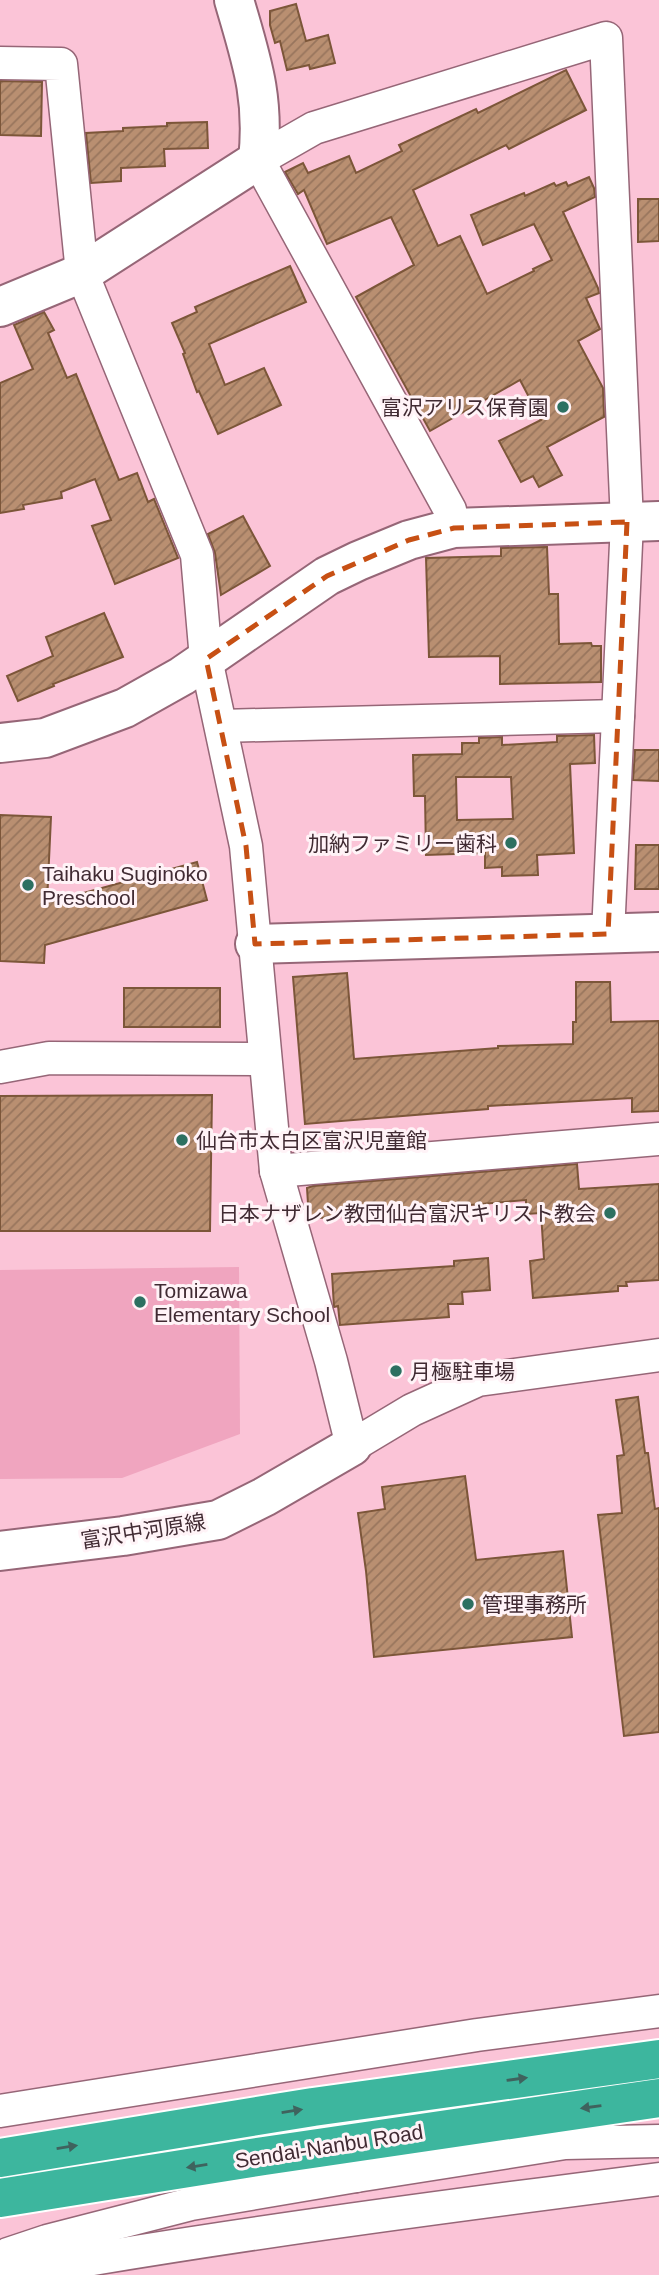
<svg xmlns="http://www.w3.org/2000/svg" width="659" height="2275" font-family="Helvetica,'Noto Sans JP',sans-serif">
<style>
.garden{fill:#f0a5bf}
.building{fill:url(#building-hatch);stroke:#7c5639;stroke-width:2;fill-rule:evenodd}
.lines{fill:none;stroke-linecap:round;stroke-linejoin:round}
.minor-casing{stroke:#966677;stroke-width:35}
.tertiary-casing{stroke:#966677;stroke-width:42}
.motorway-casing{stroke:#fff;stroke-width:42}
.minor{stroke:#fff;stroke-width:32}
.tertiary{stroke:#fff;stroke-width:38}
.motorway{stroke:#3db69e;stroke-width:38}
.oneway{fill:#3f635e}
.marked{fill:none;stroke:#c75014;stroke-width:5;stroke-dasharray:14 9;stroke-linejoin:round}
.poi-dot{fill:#2d7061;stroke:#fff3f7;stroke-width:2.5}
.labels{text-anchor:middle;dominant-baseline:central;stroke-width:6;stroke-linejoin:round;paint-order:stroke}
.poi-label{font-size:21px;fill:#412b33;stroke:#fff3f7;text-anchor:start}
.street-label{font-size:21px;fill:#412b33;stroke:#fff3f7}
</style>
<defs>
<pattern id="building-hatch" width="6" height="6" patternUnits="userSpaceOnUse" patternTransform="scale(1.75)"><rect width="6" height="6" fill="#b98f71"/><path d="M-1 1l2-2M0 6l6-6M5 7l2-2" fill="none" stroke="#98755d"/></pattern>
</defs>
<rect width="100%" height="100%" fill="#fbc4d7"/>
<polygon class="garden" points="239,1267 240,1434 122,1478 0,1479 0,1270"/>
<g class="building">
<polygon points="296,4 306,41 328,35 335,63 310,69 309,65 287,70 280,41 275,43 270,25 270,11"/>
<polygon points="566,70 586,110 509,149 506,145 413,190 438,246 460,236 487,294 534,271 533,269 552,260 534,224 483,245 471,215 524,193 525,196 554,183 556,186 566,182 568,186 589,177 594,188 595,197 563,212 598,288 599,293 586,298 600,329 578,341 603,388 604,417 547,447 562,475 539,487 533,476 521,482 499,441 541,420 520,380 430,431 356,297 414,265 391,217 327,244 304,190 298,194 285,172 303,163 308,173 349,156 356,173 402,151 399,145 476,109 478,113"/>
<polygon points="0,81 42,82 41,136 0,135"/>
<polygon points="207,122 208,148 164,149 165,166 121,168 121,181 91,183 86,133 123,131 123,128 167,126 167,123"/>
<polygon points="638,199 659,199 659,241 638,242"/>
<polygon points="290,266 306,302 209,344 225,385 264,368 281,405 218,434 199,391 197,392 183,354 185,353 172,323 197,312 195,307"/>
<polygon points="44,312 54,330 48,333 67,378 76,374 119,480 137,473 148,502 154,499 178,558 115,584 92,526 111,520 95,479 61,492 62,498 23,505 24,509 0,513 0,383 33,369 14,325"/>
<polygon points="243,516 270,566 221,595 215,553 208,534"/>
<polygon points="547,547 549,594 558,594 559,644 591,643 592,646 601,646 601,682 500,684 500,656 429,657 426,558 501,556 501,548"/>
<polygon points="104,613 123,657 53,684 54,686 18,701 7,676 53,656 46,637"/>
<path d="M 594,735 L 595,763 L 570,764 L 574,853 L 537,855 L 538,875 L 502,876 L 502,867 L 485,868 L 485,853 L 426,855 L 425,796 L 414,796 L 413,755 L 462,754 L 462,743 L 479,743 L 479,738 L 502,737 L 502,745 L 557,742 L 557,736 ZM 456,777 L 511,777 L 513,819 L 457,820 Z"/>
<polygon points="635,750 659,750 659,781 633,780"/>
<polygon points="0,815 51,817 47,903 197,862 207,900 45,945 44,963 0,961"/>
<polygon points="636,845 659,845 659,889 635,889"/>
<polygon points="347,973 354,1059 498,1048 498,1046 573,1044 573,1022 576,1022 576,982 610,982 611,1022 659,1021 659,1111 632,1112 632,1098 488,1106 488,1109 305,1124 293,977"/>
<rect x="124" y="988" width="96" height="39"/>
<polygon points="212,1095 210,1231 0,1231 0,1096"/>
<polygon points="577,1164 579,1189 659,1184 659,1280 626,1282 627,1286 618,1286 618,1291 533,1298 530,1261 544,1259 541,1213 526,1214 526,1200 309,1219 307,1188 313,1186"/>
<polygon points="488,1258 490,1290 462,1292 463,1304 448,1304 449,1317 340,1325 338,1306 334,1307 332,1274 454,1266 454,1261"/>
<polygon points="638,1397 645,1453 648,1453 655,1509 659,1508 659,1732 624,1736 598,1515 622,1513 617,1456 624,1455 616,1400"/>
<polygon points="465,1476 476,1560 563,1551 572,1637 374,1657 366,1571 358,1513 385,1509 382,1487"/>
</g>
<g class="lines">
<defs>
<g id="minor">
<polyline points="0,63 61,64 82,273 197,555 206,659 246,846 276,1171 331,1361 352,1446 412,1410 478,1380 659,1355"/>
<polyline points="454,528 450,510 258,160 314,128 606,38 627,522 608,934"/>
<polyline points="221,726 618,716"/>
<polyline points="0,1067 49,1058 265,1059"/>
<polyline points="276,1171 659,1139"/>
<polyline points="0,2111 477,2035 659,2011"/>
<polyline points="356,2176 565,2143 659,2141"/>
<polyline points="0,2265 8,2254 47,2241 191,2204 356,2176 355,2166"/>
<path d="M 0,2275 C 218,2236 439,2207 659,2179"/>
</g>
<g id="tertiary">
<path d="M 0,307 L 82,273 L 258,160 C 265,97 251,59 234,0"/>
<polyline points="0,743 45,738 125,708 182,676 327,576 358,561 409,540 454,528 659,521"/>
<polyline points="255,944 659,932"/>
<polyline points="0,1551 123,1536 218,1520 264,1497 352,1446"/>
</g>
<g id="motorway">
<polyline points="0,2158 313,2107 659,2059"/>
<polyline points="0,2198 264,2156 659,2098"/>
</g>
</defs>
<use href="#minor" class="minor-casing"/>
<use href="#tertiary" class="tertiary-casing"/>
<use href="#motorway" class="motorway-casing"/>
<use href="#minor" class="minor"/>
<use href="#tertiary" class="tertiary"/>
<use href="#motorway" class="motorway"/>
</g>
<defs><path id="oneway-solid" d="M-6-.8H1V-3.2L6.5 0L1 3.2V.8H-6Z" transform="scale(1.75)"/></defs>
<g class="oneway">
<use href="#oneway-solid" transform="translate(517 2079) rotate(-8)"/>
<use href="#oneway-solid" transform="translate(591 2107) rotate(172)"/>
<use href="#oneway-solid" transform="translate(292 2111) rotate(-9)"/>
<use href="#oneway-solid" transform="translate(67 2147) rotate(-9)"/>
<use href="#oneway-solid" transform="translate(197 2166) rotate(171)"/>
</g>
<path class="marked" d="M 627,522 L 608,934 L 255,944 L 246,846 L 206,659 L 327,576 L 409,540 L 454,528 Z"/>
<g class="poi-dot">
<circle cx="563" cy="407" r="7"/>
<circle cx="511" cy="843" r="7"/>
<circle cx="28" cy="885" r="7"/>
<circle cx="182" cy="1140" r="7"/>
<circle cx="610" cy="1213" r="7"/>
<circle cx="140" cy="1302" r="7"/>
<circle cx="396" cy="1371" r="7"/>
<circle cx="468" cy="1604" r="7"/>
</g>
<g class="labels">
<g class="poi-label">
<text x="549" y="407" text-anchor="end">富沢アリス保育園</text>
<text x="497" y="843" text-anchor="end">加納ファミリー歯科</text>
<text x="42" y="873">Taihaku Suginoko<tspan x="42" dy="24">Preschool</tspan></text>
<text x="196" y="1140">仙台市太白区富沢児童館</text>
<text x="596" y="1213" text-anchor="end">日本ナザレン教団仙台富沢キリスト教会</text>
<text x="154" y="1290">Tomizawa<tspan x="154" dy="24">Elementary School</tspan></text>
<text x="410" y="1371">月極駐車場</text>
<text x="482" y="1604">管理事務所</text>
</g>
<g class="street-label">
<text transform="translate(143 1531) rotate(-9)">富沢中河原線</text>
<text transform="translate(329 2146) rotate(-9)">Sendai-Nanbu Road</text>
</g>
</g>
</svg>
